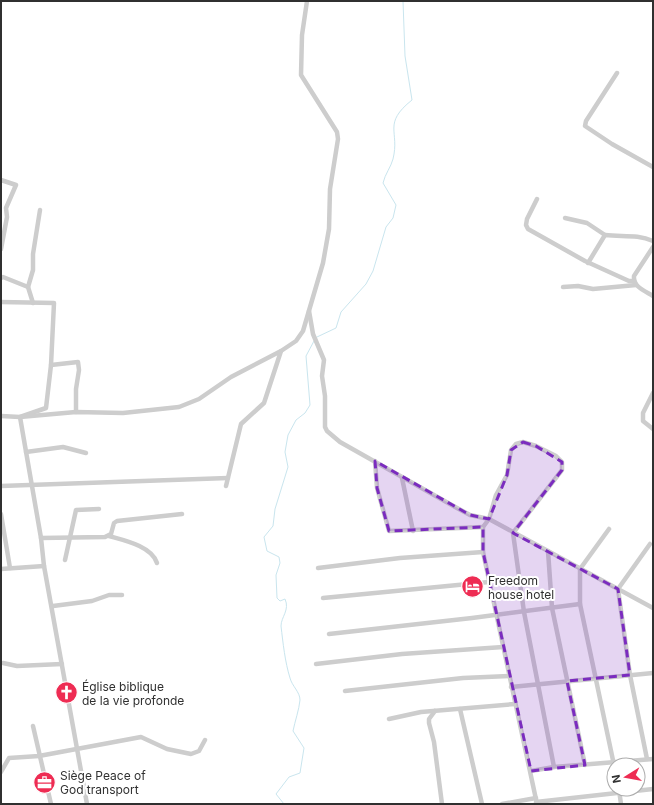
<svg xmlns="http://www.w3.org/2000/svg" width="654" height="805" font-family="Inter,sans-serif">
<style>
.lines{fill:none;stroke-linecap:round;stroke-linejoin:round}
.stream{stroke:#c9e5ee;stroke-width:1}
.street{stroke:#cdcdcd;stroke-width:4.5}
.marked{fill:#7b2cbf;fill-opacity:0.2;stroke:#7b2cbf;stroke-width:3;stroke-dasharray:8 5;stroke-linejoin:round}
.labels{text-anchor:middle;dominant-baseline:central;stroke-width:4;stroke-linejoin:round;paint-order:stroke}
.poi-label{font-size:12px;fill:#303030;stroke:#fff;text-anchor:start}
</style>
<rect width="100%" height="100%" fill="#fff"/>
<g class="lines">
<g class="stream">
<path d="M 317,337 L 336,328 L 341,312 L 366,284 L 373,271 L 386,227 L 393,218 L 396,205 L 383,183 C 385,174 391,167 393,159 C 400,131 382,124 412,100 L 405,56 L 403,1"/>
<path d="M 284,804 L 276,794 L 289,777 L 300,773 L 304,748 L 293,731 C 295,721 299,710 300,700 C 300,692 292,686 290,678 C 285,662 283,643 281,626 C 281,617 290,610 285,599 L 280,601 L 277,598 L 276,575 L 280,563 L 279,557 L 267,551 L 264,537 L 273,526 L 275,509 L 288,467 L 285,452 L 288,435 L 296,420 L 305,413 L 310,405 L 306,356 L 314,341"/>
</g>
<g class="street">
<polyline points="617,73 586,121 585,126 612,144 653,167"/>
<polyline points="1,180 16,185 6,208 7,217 1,249"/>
<polyline points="537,199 527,219 526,225 528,229 585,261 629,281 633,281"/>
<polyline points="565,218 587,223 605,235"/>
<path d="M 653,247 L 634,276 C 633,287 645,291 653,296"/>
<path d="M 588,263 L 605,235 C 623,237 637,234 653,241"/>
<polyline points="1,278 3,277 28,287 33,303"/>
<polyline points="28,287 33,270 33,254 40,210"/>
<polyline points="563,287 578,286 593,289 636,285"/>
<polyline points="1,302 54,303 51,365 46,408 20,417 41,538 105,537 111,534 114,523 117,521 182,514"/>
<polyline points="309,311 313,334 324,360 322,376 325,396 325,427 327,431 340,442 457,508 470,515 489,519 653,608"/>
<polyline points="51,365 78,362 79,370 76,389 76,412"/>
<polyline points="653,393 643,413 643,421 653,429"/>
<polyline points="1,416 20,417 76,412 123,413 179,407 199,399 231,377 281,351"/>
<polyline points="26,452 63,447 86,453"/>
<polyline points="375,461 377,488 389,531 483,527"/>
<polyline points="402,478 413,531"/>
<polyline points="1,486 228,478"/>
<polyline points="226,486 241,424 264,403 281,351 296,341 303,331 323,263 329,229 330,189 338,139 337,132 301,75 302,35 307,1"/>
<polyline points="1,514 10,568"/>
<polyline points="609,529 580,569 580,604 614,765"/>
<path d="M 109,536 C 123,540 152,546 157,563"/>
<polyline points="41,538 44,566 87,804"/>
<polyline points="548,551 552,608 585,765"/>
<polyline points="65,560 76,510 99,509"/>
<polyline points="318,568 400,558 483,552"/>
<polyline points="1,569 44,566"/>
<polyline points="323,598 489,582"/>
<polyline points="53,606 92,601 109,595 122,595"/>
<polyline points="329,634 472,618 580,604"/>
<polyline points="3,663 17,666 62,664"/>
<polyline points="316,664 402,654 503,647"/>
<polyline points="511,687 653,673"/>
<polyline points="345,691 463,678 509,676"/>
<polyline points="460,709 482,804"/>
<polyline points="435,711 429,719 429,723 434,742 442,804"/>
<polyline points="389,719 421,712 515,704"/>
<polyline points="33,726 51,804"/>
<polyline points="647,759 630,675 618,589 650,544"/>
<polyline points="531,771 554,767 653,759"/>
<polyline points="1,772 9,758 39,756 141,737 167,749 191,754 199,751 205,740"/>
<polyline points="619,790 621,804"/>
<polyline points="536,802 653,789"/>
<polyline points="502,804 536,798"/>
<polyline points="537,804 483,552 483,527 489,519 496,495 507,475 511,450 516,444 523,442 536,446 556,456 562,462 562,470 513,533 524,612 554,767"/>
</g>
</g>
<path class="marked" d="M 523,442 L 536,446 L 562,462 L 562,470 L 513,533 L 618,589 L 630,675 L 567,681 L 585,765 L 531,771 L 483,552 L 483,527 L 389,531 L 377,488 L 375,461 L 470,515 L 489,519 L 507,475 L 511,450 Z"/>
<defs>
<symbol id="hotel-disc" viewBox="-11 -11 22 22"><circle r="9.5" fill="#ee2c53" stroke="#fff"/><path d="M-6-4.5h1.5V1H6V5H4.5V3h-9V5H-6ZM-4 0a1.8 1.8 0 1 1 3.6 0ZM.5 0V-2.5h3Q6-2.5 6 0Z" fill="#fff"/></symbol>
<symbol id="church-disc" viewBox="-11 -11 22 22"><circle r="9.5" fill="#ee2c53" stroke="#fff"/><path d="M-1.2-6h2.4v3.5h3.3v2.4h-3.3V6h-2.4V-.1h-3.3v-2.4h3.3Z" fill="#fff"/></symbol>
<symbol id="office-disc" viewBox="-11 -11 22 22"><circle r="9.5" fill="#ee2c53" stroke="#fff"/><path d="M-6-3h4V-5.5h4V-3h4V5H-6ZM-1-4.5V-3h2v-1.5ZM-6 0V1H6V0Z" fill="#fff"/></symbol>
</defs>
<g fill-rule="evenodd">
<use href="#hotel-disc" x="460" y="574" width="25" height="25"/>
<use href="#church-disc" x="54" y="680" width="25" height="25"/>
<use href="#office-disc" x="32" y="770" width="25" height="25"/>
</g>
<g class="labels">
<g class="poi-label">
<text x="488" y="580">Freedom<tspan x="488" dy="14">house hotel</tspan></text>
<text x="82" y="686">Église biblique<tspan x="82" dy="14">de la vie profonde</tspan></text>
<text x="60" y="775">Siège Peace of<tspan x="60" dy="14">God transport</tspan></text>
</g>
</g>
<rect width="654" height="805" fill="none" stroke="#303030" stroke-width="4"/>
<g transform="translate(626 777) rotate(259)"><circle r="19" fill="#ffffff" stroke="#acacac"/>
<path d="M0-3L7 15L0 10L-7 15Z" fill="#ee2c53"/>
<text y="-6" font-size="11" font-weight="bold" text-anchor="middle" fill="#303030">N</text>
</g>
</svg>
